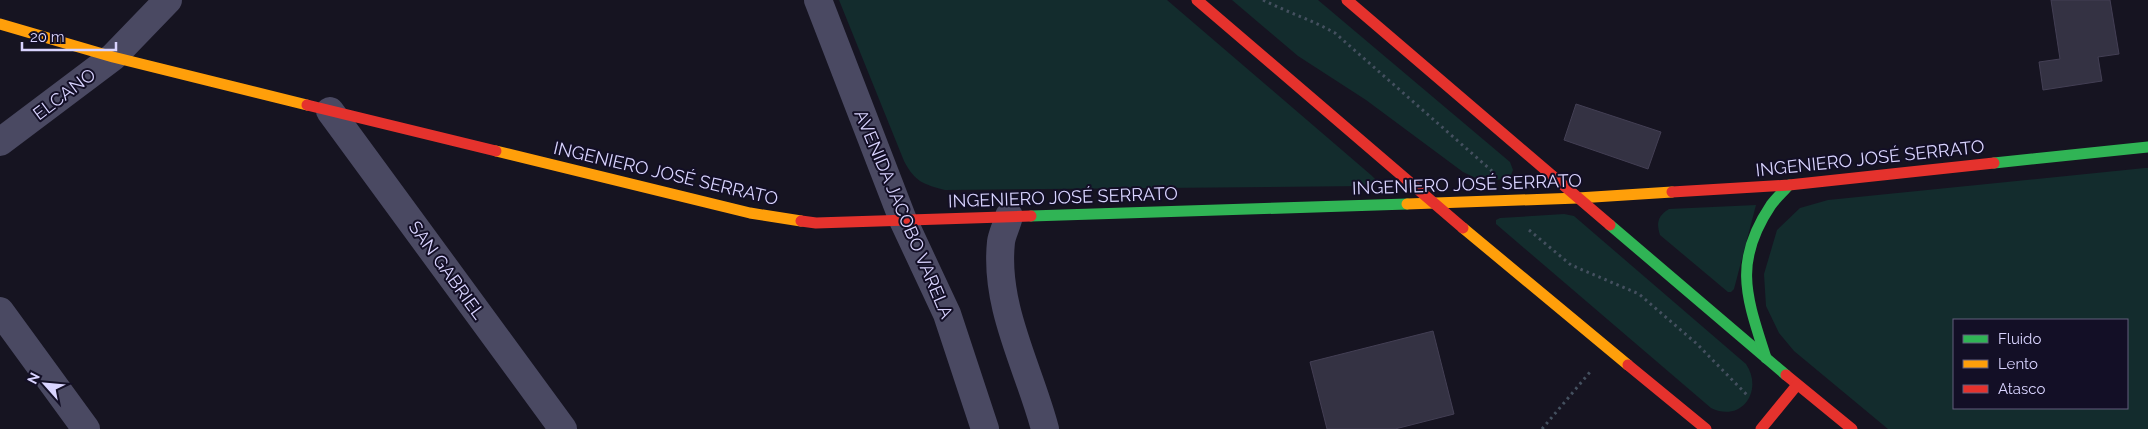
<svg xmlns="http://www.w3.org/2000/svg" width="2148" height="429" font-family="Raleway,sans-serif">
<style>
.green{fill:#132c2d;fill-rule:evenodd}
.building{fill:#343243;stroke:#433f54}
.lines{fill:none;stroke-linecap:round;stroke-linejoin:round}
.path{stroke:#44505f;stroke-width:3;stroke-dasharray:2.5 4;stroke-linecap:butt}
.street{stroke:#4a4962;stroke-width:28}
.fast{stroke:#30b455;stroke-width:11}
.slow{stroke:#ff9f0a;stroke-width:11}
.jam{stroke:#e5322d;stroke-width:11}
.labels{text-anchor:middle;dominant-baseline:central;stroke-width:4;stroke-linejoin:round;paint-order:stroke}
.street-label{font-size:18px;fill:#d9d4ff;stroke:#130f26}
</style>
<rect width="100%" height="100%" fill="#161421"/>
<g class="green">
<path d="M 839,0 L 1167,0 L 1371,175 L 1375,179 L 1375,183 L 1365,186 L 945,190 C 923,184 915,182 904,161 Z"/>
<polygon points="1232,0 1318,0 1510,162 1513,170 1511,175 1507,179 1482,181 1463,172 1366,100 1298,56"/>
<path d="M 2145,168 L 2148,168 L 2148,429 L 1888,429 L 1794,351 L 1779,333 L 1766,306 L 1764,274 L 1777,230 L 1800,208 L 1828,200 ZM 1954,320 L 2127,320 L 2127,408 L 1954,408 Z"/>
<path d="M 1756,205 L 1734,289 L 1731,292 L 1728,292 L 1660,235 C 1656,222 1658,216 1669,209 Z"/>
<path d="M 1564,214 L 1574,216 L 1746,364 C 1764,391 1741,423 1711,408 L 1496,224 L 1496,220 L 1500,218 Z"/>
</g>
<g class="building">
<polygon points="2051,0 2110,0 2119,54 2098,57 2102,81 2043,90 2039,62 2060,59"/>
<polygon points="1576,104 1661,132 1648,169 1564,140"/>
<polygon points="1433,331 1454,414 1395,429 1327,429 1310,362"/>
</g>
<g class="lines">
<g class="path">
<path d="M 1263,0 C 1287,12 1312,20 1335,33 L 1492,171"/>
<polyline points="1529,230 1571,265 1639,294 1697,344 1748,396"/>
<polyline points="1542,429 1590,372"/>
</g>
<g class="street">
<polyline points="818,0 903,220 947,314 985,429"/>
<polyline points="330,111 563,429"/>
<polyline points="0,142 113,57 168,0"/>
<path d="M 1009,216 C 1007,225 1002,234 1001,242 C 994,307 1029,368 1045,429"/>
<polyline points="0,311 86,429"/>
</g>
<g class="fast">
<polyline points="1994,163 2148,147"/>
<polyline points="1031,216 1407,204"/>
<polyline points="1610,225 1786,375"/>
<path d="M 1766,358 C 1747,298 1732,263 1771,205 C 1776,198 1783,192 1789,185"/>
</g>
<g class="slow">
<polyline points="0,24 113,57 307,105"/>
<polyline points="496,151 750,213 801,221"/>
<polyline points="1407,204 1578,198 1672,192"/>
<polyline points="1463,228 1628,365"/>
</g>
<g class="jam">
<polyline points="1197,0 1463,228"/>
<polyline points="1347,0 1610,225"/>
<polyline points="307,105 496,151"/>
<polyline points="1672,192 1789,185 1994,163"/>
<polyline points="801,221 816,223 1031,216"/>
<polyline points="1628,365 1706,429"/>
<polyline points="1786,375 1852,429"/>
<polyline points="1761,429 1797,385"/>
</g>
</g>
<g class="labels">
<g class="street-label">
<text transform="translate(64 94) rotate(-37)">ELCANO</text>
<text transform="translate(1870 158) rotate(-6)">INGENIERO JOSÉ SERRATO</text>
<text transform="translate(666 173) rotate(13)">INGENIERO JOSÉ SERRATO</text>
<text transform="translate(1467 184) rotate(-2)">INGENIERO JOSÉ SERRATO</text>
<text transform="translate(1063 197) rotate(-2)">INGENIERO JOSÉ SERRATO</text>
<text transform="translate(904 214) rotate(67)">AVENIDA JACOBO VARELA</text>
<text transform="translate(447 270) rotate(54)">SAN GABRIEL</text>
</g>
</g>
<rect x="1953" y="319" width="175" height="90" fill="#130f26" stroke="#625e7d"/>
<rect x="1963" y="335" width="25" height="8" fill="#30b455" stroke="#625e7d"/>
<text x="1998" y="344" font-size="15" fill="#d9d4ff">Fluido</text>
<rect x="1963" y="360" width="25" height="8" fill="#ff9f0a" stroke="#625e7d"/>
<text x="1998" y="369" font-size="15" fill="#d9d4ff">Lento</text>
<rect x="1963" y="385" width="25" height="8" fill="#e5322d" stroke="#625e7d"/>
<text x="1998" y="394" font-size="15" fill="#d9d4ff">Atasco</text>
<g transform="translate(45 384) rotate(297)" stroke="#130f26" stroke-width="4" paint-order="stroke">
<path d="M0-4L9 19L0 12L-9 19Z" fill="#d9d4ff"/>
<text y="-8" font-size="14" font-weight="bold" text-anchor="middle" fill="#d9d4ff">N</text>
</g>
<path d="M22 42v8h94v-8" fill="none" stroke="#d9d4ff" stroke-width="2.5"/>
<text x="30" y="42" font-size="15" fill="#d9d4ff" stroke="#130f26" stroke-width="4" paint-order="stroke">20 m</text>
</svg>
